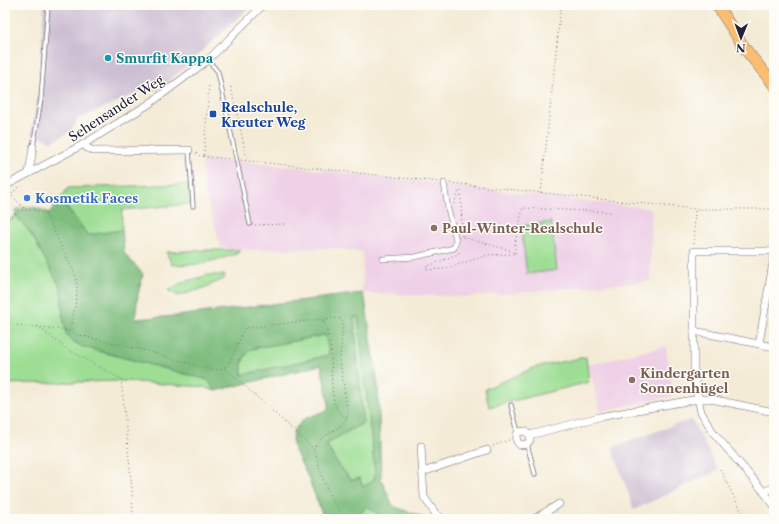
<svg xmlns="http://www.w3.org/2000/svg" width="779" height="524" font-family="'Libre Caslon Text',serif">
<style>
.built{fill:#eed0e7}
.industrial{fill:#ccbed3}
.green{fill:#9dde94;stroke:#608068}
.forest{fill:#7ebd7e;stroke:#50705c;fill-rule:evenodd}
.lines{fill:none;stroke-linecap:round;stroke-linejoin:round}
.service-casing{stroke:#6c6871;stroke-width:5}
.pedestrian-casing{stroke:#6c6871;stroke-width:6}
.minor-casing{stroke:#6c6871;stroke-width:8}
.primary-casing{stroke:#6c6871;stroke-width:12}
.path{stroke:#6c6871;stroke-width:1;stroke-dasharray:1 3;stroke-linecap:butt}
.service{stroke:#fff;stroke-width:3.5}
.pedestrian{stroke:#fff;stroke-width:5}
.minor{stroke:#fff;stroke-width:7}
.primary{stroke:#fcbd6f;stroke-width:11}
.culture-dot{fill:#0f9aa8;stroke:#fdfcf7;stroke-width:1.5}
.transit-dot{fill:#1a4fb4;stroke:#fdfcf7;stroke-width:1.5}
.shop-dot{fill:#3f7fe0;stroke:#fdfcf7;stroke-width:1.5}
.education-dot{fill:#8d6e63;stroke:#fdfcf7;stroke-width:1.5}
.labels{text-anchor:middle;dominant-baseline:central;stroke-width:3;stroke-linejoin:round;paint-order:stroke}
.culture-label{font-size:13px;font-weight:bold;fill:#0d838f;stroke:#fdfcf7;text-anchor:start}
.transit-label{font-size:13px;font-weight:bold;fill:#164399;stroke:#fdfcf7;text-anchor:start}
.street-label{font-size:13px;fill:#22223b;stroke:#fdfcf7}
.shop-label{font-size:13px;font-weight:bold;fill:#366cbe;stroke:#fdfcf7;text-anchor:start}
.education-label{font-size:13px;font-weight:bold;fill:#785e54;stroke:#fdfcf7;text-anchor:start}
</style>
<rect width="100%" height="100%" fill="#fdfcf7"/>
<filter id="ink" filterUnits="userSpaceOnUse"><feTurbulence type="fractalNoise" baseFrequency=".025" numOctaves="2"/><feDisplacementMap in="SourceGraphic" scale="8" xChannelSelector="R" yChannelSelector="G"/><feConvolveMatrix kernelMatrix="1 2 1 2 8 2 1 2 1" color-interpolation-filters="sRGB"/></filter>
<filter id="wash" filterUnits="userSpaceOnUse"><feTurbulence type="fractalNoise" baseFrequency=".012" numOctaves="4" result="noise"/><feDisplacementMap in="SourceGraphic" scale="16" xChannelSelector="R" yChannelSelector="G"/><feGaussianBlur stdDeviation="0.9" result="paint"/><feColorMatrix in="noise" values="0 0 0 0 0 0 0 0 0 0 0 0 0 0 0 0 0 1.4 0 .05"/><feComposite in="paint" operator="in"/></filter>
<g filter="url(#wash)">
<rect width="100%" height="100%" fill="#f4ebd6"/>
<g class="built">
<polygon points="202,159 233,162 242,161 652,209 650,281 467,297 362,293 363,252 333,248 240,250 221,247 204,189"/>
<polygon points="666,346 673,396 600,411 589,365"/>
</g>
<g class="industrial">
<polygon points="44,5 252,5 166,84 157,89 142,91 78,119 71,131 52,142 36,135 31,135 39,87"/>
<polygon points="692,419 718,470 634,510 612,447"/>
</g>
<g class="green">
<polygon points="191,184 191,204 122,210 122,230 88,235 60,199 68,188"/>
<polygon points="16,215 31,234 61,288 63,317 183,373 209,380 215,391 204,387 123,381 5,384 5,224"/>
<polygon points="551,222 557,270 527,274 521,226"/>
<polygon points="206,250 240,250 237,254 201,264 172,265 166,252"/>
<polygon points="208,275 225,275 224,279 201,289 178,296 168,290 181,283"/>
<polygon points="354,317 358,317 375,473 374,480 363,488 351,480 335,460 326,443 363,423 359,379"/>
<path d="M 325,335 L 329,355 L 242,375 C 241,364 243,357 251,349 Z"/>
<polygon points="586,357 589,382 489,407 485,389 536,367"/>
<polygon points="367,506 385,519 355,519"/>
</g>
<path class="forest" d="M 60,199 L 88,235 L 122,230 L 124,253 L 143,274 L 138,294 L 135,319 L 176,316 L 362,293 L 365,299 L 378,385 L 381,479 L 393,506 L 418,515 L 425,519 L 385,519 L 367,506 L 355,519 L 324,519 L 308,477 L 294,449 L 292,439 L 294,430 L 304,419 L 327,410 L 329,404 L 321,365 L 215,391 L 208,380 L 83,347 L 71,340 L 66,333 L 63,317 L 61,288 L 31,234 L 16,215 L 15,210 C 30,205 35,206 49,213 ZM 354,317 L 358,317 L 375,473 L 374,480 L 363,487 L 360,478 L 351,480 L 335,460 L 326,444 L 363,423 L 359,379 ZM 325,335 L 329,355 L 242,375 C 241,364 243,356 251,349 Z"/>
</g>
<g filter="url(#ink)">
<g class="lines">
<defs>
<g id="service">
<polyline points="208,60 218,72 250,224"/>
<polyline points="33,147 41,99 48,5"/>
<polyline points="189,150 193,206"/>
<polyline points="511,405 518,432"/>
<polyline points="527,444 535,474"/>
</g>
<polyline id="pedestrian" points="383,259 415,257 454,248 456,240 448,209 444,183"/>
<g id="minor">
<polyline points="84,144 87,148 94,151 189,150"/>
<polyline points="29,173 33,147"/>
<polyline points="5,186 84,144 149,104 208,60 263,5"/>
<polyline points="774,251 694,251 694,368 698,399 701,412 713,432 764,492 774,505"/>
<polyline points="694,331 774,347"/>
<polyline points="759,344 774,257"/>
<path d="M 530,435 L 530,440 L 527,444 L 520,445 C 515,441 516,438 518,432 L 525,431 L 530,435 L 599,417 L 698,399 L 711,399 L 774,412"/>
<polyline points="421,446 424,497 435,513 442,519"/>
<polyline points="423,472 487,450"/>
<polyline points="764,492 774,487"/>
<polyline points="534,519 559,504"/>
</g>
<polyline id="primary" points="717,5 746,50 774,85"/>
</defs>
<use href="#service" class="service-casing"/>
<use href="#pedestrian" class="pedestrian-casing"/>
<use href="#minor" class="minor-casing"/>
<use href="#primary" class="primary-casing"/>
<g class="path">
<polyline points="231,87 247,159"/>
<polyline points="196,153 200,156 230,159"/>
<polyline points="204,155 209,84"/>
<polyline points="241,160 439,182"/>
<polyline points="450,183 695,209 774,209"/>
<polyline points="18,187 11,195 25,209"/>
<polyline points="541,193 561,5"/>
<polyline points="454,204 459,191 461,191 462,239"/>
<path d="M 5,221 L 19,211 L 25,210 L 35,210 L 46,215 L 75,274 C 80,293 74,310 70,328 L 75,334 L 147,351 L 212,370 L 221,369 L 228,365 L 245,328 L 332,318 L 341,319 L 343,322 L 340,361 L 348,414 C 344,432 322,430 314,449 C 321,473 328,500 346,519"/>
<polyline points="255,225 286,224"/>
<polyline points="463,237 509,250 514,253"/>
<polyline points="694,244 695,209"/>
<polyline points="459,252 458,254 426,267 427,270 445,269 488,255 515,254"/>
<polyline points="515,253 515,243 523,208 612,212"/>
<path d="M 323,320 C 327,331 331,344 331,357 C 332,370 330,399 338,410 C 340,413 344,416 347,419"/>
<polyline points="5,324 60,329 72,332"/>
<polyline points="37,326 67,349 121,379 132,488 133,519"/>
<polyline points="225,368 314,449"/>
<polyline points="493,446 509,440"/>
<polyline points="720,469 745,519"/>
</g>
<use href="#service" class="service"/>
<use href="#pedestrian" class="pedestrian"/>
<use href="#minor" class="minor"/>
<use href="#primary" class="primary"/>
</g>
</g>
<circle class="culture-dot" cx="108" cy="58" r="4"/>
<rect class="transit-dot" x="209" y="110" width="8" height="8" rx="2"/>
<circle class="shop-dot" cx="27" cy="198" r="4"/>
<g class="education-dot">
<circle cx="434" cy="228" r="4"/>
<circle cx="632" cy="380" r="4"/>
</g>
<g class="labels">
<g class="culture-label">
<text x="116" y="58">Smurfit Kappa</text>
</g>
<g class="transit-label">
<text x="221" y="107">Realschule,<tspan x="221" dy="15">Kreuter Weg</tspan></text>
</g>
<g class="street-label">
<text transform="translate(116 108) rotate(-33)">Sehensander Weg</text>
</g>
<g class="shop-label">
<text x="35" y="198">Kosmetik Faces</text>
</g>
<g class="education-label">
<text x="442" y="228">Paul-Winter-Realschule</text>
<text x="640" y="373">Kindergarten<tspan x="640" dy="15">Sonnenhügel</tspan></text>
</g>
</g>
<rect width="779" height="524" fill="none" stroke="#fdfcf7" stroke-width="20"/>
<g transform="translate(741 38) rotate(181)" stroke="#fdfcf7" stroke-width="3" paint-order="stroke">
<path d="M0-3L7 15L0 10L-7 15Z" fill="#22223b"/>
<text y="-6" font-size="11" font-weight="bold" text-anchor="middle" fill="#22223b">N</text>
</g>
</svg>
